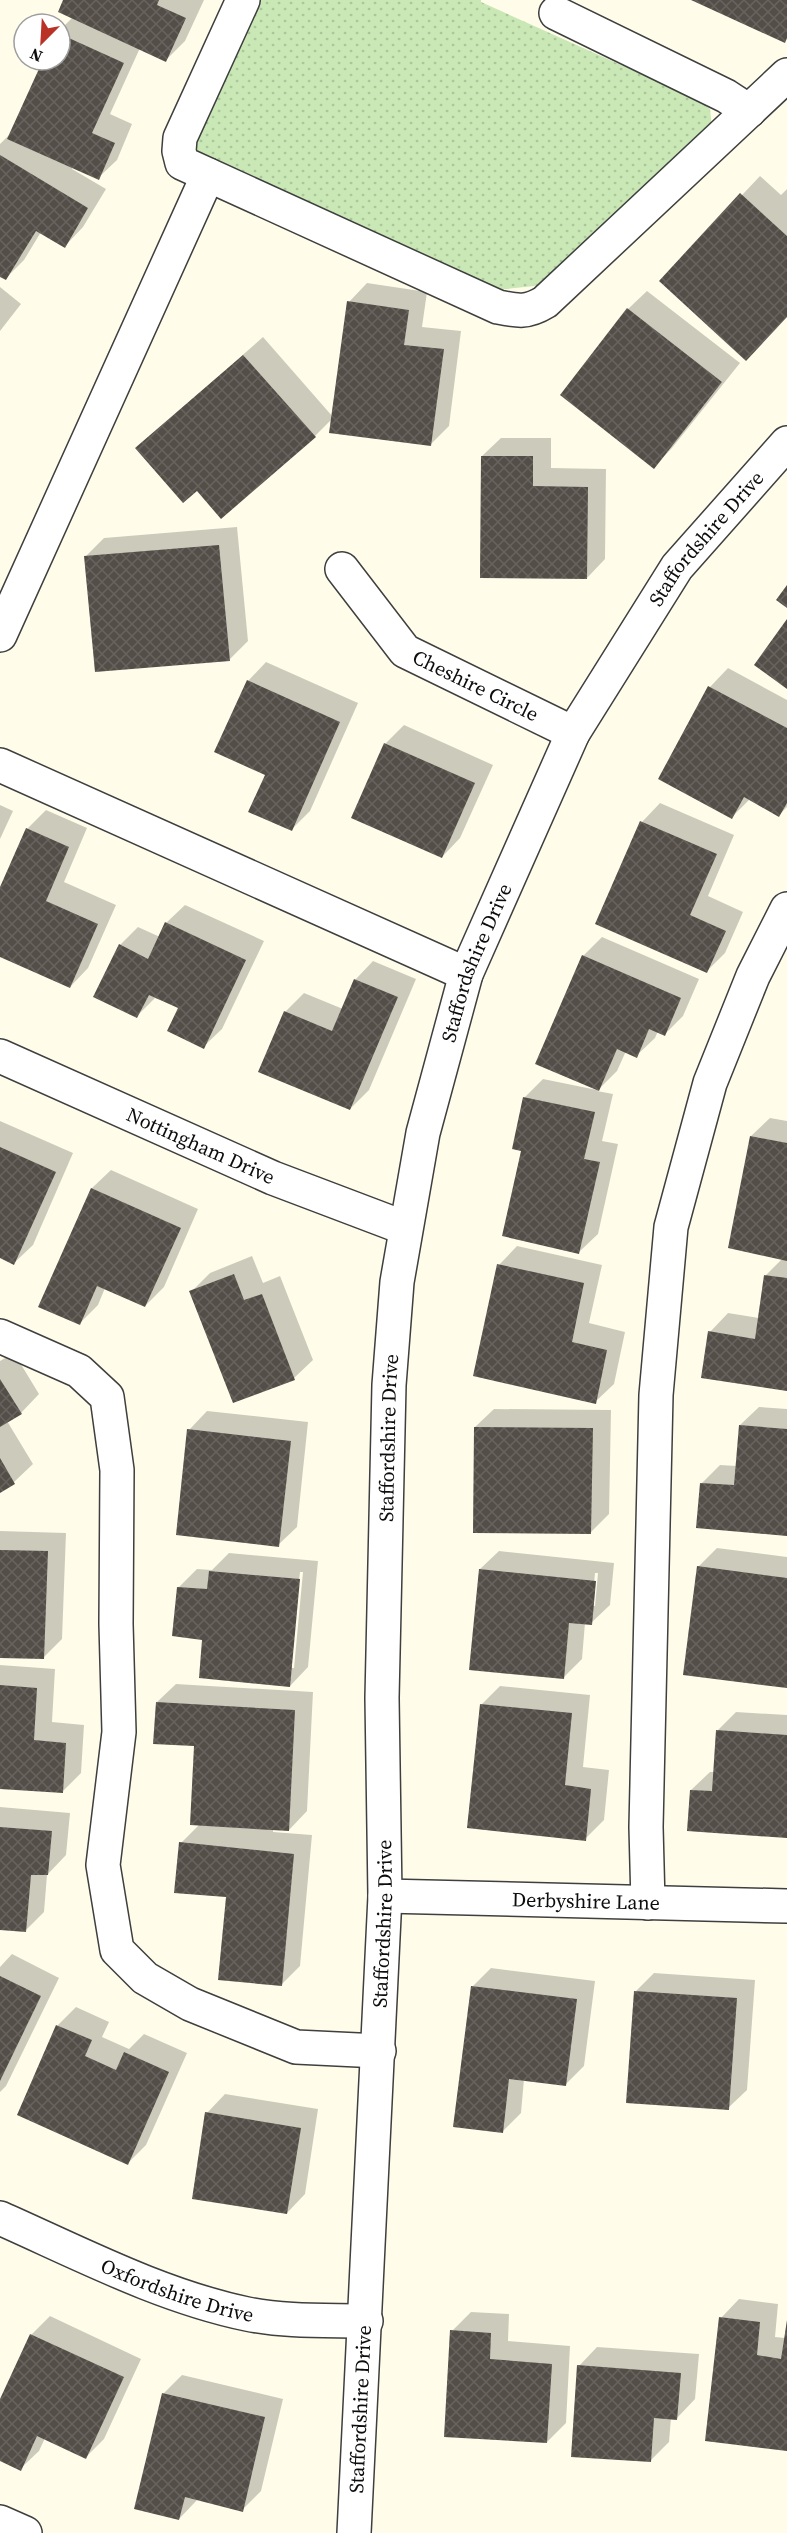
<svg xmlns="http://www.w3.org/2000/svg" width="787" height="2533" font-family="'Source Serif 4',serif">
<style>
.grass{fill:url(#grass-dots)}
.shadow{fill:#0003;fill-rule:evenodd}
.building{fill:url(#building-cross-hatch)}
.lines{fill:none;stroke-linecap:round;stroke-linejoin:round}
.minor-casing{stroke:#3f3f3f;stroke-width:36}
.minor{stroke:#fff;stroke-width:33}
.labels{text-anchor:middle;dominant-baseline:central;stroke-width:6;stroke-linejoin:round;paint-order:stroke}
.street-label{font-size:20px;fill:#0c0c0c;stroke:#fff}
</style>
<defs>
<pattern id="grass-dots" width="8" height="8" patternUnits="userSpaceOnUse" patternTransform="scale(1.5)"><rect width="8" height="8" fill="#c9e8b5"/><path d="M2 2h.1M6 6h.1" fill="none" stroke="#abc69a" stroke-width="1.8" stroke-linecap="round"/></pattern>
<pattern id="building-cross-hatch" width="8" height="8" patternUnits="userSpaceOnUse" patternTransform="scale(1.5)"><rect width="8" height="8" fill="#544e48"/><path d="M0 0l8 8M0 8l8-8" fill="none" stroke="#68635e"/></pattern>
</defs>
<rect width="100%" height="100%" fill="#fffdea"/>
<polygon class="grass" points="259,0 481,0 481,2 699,100 710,109 712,128 553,284 488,291 194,151 193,142"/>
<g class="shadow">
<polygon points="65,0 204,0 185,41 166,60 140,48 110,114 132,124 117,160 98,178 73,167 72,169 106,189 83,227 65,246 41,232 24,260 6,278 0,275 0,144 11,133 44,60 60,60 60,30 73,17"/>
<polygon points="760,176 781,195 787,189 787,316 661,281"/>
<polygon points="367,283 427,292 422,327 461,331 449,426 430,445 333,418 315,436 197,489 137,448 263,337 333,417 349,302"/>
<polygon points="0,287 21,304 0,331"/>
<polygon points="647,291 740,363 672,448 654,467 628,309"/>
<polygon points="501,438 551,438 551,468 606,469 605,559 587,578 482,456"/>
<polygon points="237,527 248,641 229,660 85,557 104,538"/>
<polygon points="266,662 358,703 310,811 291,830 248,681"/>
<polygon points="728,668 787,700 787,807 779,815 750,799 732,817 660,778 710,687"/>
<polygon points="404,725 493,765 460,838 442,857 353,817 385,744"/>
<polygon points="660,803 734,835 708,896 743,912 725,953 706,972 642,822"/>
<polygon points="0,805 13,811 0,839"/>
<polygon points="46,810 87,828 64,882 116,905 88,968 70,987 0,956 0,891 28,828"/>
<polygon points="185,905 264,941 222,1029 203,1047 180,1007 155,998 137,1016 120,945 138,927 160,937 166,923"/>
<polygon points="602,937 699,979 683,1016 665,1034 658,1031 655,1038 636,1056 626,1051 617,1071 597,1091 613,1094 602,1141 618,1144 598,1234 579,1252 522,1150 525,1097 543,1079 597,1090 583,956"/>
<polygon points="373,961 416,979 369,1090 350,1109 285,1012 304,993 343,1009 355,980"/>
<polygon points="770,1118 787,1121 787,1390 710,1332 728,1313 759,1318 766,1275 783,1258 729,1247 751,1136"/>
<polygon points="0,1121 73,1153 33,1245 14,1263 0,1257"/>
<polygon points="111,1170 198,1209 164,1287 145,1306 105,1288 98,1305 79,1324 40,1306 92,1188"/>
<polygon points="517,1246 602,1265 589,1323 625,1332 614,1384 595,1402 499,1265"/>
<polygon points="252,1256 263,1283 280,1276 313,1360 294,1378 191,1292 210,1273"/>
<polygon points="14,1353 39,1394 21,1413 7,1421 33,1464 14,1482 0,1491 0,1361"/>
<polygon points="759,1407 787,1409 787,1534 701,1484 720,1465 737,1466 740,1425"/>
<polygon points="494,1409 611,1410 609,1514 590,1533 475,1427"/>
<polygon points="207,1411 308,1422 297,1527 278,1545 189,1430"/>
<polygon points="0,1531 66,1533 62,1639 43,1658 0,1656"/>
<polygon points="717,1548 787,1557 787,1686 698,1567"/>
<path d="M 499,1551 L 614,1563 L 610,1605 L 591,1623 L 585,1623 L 582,1659 L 563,1678 L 480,1569 ZM 595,1573 L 598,1573 L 595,1606 L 592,1606 Z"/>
<path d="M 229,1553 L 318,1561 L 308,1667 L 290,1686 L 204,1639 L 178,1588 L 197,1569 L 212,1570 ZM 300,1572 L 303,1572 L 294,1668 L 290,1668 Z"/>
<polygon points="0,1665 55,1669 52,1722 84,1725 81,1773 62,1792 0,1788"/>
<polygon points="176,1684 313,1692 307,1811 289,1830 273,1829 273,1832 312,1835 300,1966 281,1985 228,1896 181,1843 199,1825 195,1745 157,1702"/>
<polygon points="500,1686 590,1695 583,1767 609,1770 604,1820 585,1839 482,1704"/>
<polygon points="736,1712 787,1715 787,1836 691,1790 710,1772 715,1772 717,1731"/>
<polygon points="0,1807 70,1813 66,1855 47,1875 44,1912 25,1931 0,1928"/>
<polygon points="12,1954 59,1978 6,2086 0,2092 0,1967"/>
<polygon points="491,1968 595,1981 584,2066 566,2084 524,2079 521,2113 502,2132 472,1987"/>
<polygon points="654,1973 755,1980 747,2090 728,2108 636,1991"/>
<polygon points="76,2007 109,2022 102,2037 129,2049 144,2034 187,2053 146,2145 128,2163 19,2115 58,2025"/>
<polygon points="225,2094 318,2109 305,2194 287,2213 207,2113"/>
<polygon points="739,2299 778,2304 775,2337 785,2338 787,2320 787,2449 721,2318"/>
<polygon points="471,2312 509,2314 508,2341 570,2346 566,2423 547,2442 452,2331"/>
<polygon points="50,2316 141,2359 104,2439 86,2457 45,2438 39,2451 20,2469 0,2460 0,2403 31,2335"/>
<polygon points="597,2347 699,2354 695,2399 677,2418 671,2418 669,2442 650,2461 579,2366"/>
<polygon points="182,2375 283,2399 261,2491 242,2510 198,2499 179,2519 163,2394"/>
</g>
<g class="building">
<polygon points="63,0 159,0 157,5 186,18 166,62 58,12"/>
<polygon points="691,0 787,0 787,38 785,43"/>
<polygon points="60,34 124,63 92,133 115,143 99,180 7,139 43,60 60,60"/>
<polygon points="0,155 88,208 65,248 36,231 6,280 0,277"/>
<polygon points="740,193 787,236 787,317 746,361 659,281"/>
<polygon points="347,301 409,310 404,345 444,349 431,446 329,433"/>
<polygon points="627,308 722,382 654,469 560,395"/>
<polygon points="243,355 316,437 221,519 197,491 183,503 135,448"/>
<polygon points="481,456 533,456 533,486 588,487 587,579 480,578"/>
<polygon points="219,545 230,661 95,672 84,556"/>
<polygon points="787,585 787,608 776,600"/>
<polygon points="787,619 787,689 754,665"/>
<polygon points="247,680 340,722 292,831 248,812 265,775 214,752"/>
<polygon points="708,686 787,728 787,803 779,817 744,797 732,819 658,779"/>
<polygon points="384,743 475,783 442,858 351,818"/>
<polygon points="640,821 717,854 690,915 726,931 707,973 595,924"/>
<polygon points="26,828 69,847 46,901 98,924 70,988 0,957 0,887"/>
<polygon points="165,922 246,960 204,1049 167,1031 178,1008 149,995 137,1018 93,997 119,944 148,959"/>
<polygon points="582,955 681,998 665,1036 649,1029 637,1058 617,1049 599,1091 535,1064"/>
<polygon points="354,979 398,997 350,1110 258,1072 284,1011 332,1031"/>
<polygon points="523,1097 595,1112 584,1159 600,1162 579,1254 502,1236 521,1151 512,1149"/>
<polygon points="750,1136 787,1143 787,1261 728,1248"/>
<polygon points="0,1147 56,1172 14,1265 0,1258"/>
<polygon points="91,1188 181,1228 145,1307 97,1286 80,1325 38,1307"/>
<polygon points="497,1264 584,1283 572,1342 607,1350 596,1404 473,1376"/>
<polygon points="234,1274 244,1300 262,1294 295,1380 233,1403 189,1291"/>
<polygon points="764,1275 787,1278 787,1391 701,1378 708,1331 755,1339"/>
<polygon points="0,1379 22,1414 0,1427"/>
<polygon points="739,1425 787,1429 787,1536 696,1528 700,1483 734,1485"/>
<polygon points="474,1427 593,1428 591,1534 473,1533"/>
<polygon points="187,1429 291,1441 279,1547 176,1535"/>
<polygon points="0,1458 15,1484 0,1493"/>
<polygon points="0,1550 48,1551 44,1659 0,1658"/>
<polygon points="697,1566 787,1578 787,1688 683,1675"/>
<polygon points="479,1569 596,1581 592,1625 569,1623 564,1679 469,1670"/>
<polygon points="209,1571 300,1579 290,1687 199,1678 202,1640 172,1636 177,1587 207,1589"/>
<polygon points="0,1685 37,1688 34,1740 66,1743 63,1793 0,1789"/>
<polygon points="156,1702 295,1710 289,1831 190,1825 194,1746 153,1744"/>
<polygon points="480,1704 572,1713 565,1785 591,1789 586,1841 467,1828"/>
<polygon points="716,1730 787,1735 787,1838 687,1831 690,1790 712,1791"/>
<polygon points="0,1827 52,1831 48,1875 31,1875 26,1932 0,1930"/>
<polygon points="179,1842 294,1854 282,1986 218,1980 226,1897 174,1893"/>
<polygon points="0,1976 41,1996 0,2081"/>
<polygon points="471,1986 577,1999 566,2086 509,2079 503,2133 453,2127"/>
<polygon points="634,1991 737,1998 729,2110 626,2103"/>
<polygon points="56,2025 92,2040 85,2056 116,2070 124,2052 169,2072 128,2165 17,2115"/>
<polygon points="205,2112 301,2128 287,2214 192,2199"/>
<polygon points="719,2317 760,2322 757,2355 781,2359 787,2320 787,2451 705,2441"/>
<polygon points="450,2330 491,2333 490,2359 552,2364 547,2443 444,2437"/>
<polygon points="30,2334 124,2377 86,2459 37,2436 21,2471 0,2461 0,2399"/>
<polygon points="577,2365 681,2373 677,2420 654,2418 651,2462 571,2457"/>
<polygon points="162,2393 265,2417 243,2512 185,2497 179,2520 134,2509"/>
</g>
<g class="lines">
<defs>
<g id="minor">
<path d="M 243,0 L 180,138 L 179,151 L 182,163 L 498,307 C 518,311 527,313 545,302 L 787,75"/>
<polyline points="556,13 726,96 749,111"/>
<path id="s1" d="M 342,569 L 405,651 L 573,733"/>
<polyline points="0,635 208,175"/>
<polyline points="0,765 466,974"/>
<path id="s2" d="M 0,1056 L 273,1178 L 405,1228"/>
<polyline points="0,1336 79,1371 107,1397 117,1470 116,1624 119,1732 103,1865 117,1950 145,1978 190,2004 296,2047 379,2051"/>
<path id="s3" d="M 385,1896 L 787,1906"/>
<polyline points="648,1903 646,1827 656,1395 671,1227 710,1083 753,976 787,909"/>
<path id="s4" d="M 0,2218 C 81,2254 161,2296 247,2314 C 286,2322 327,2320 366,2321"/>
<polyline points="0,2522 25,2533"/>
<path id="s5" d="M 354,2533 L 385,1896 L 382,1698 L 389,1385 L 397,1282 L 423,1133 L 466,974 L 573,733 L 677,567 L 787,443"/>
</g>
</defs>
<use href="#minor" class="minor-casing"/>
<use href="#minor" class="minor"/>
</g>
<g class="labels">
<g class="street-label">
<text stroke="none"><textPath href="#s5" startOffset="2068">Staffordshire Drive</textPath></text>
<text stroke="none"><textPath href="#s1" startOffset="182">Cheshire Circle</textPath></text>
<text stroke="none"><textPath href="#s5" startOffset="1582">Staffordshire Drive</textPath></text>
<text stroke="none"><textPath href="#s2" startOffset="220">Nottingham Drive</textPath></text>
<text stroke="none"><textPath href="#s5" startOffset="1096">Staffordshire Drive</textPath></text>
<text stroke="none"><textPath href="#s3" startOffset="201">Derbyshire Lane</textPath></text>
<text stroke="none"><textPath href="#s5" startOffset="610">Staffordshire Drive</textPath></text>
<text stroke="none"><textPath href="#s4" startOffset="192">Oxfordshire Drive</textPath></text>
<text stroke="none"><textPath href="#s5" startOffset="124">Staffordshire Drive</textPath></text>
</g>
</g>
<g transform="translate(42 42) rotate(204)"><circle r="28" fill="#ffffff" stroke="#9e9e9e" stroke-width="1.5"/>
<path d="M0-4.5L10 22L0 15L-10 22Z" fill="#ba3125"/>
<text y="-9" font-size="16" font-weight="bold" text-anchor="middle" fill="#0c0c0c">N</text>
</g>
</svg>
